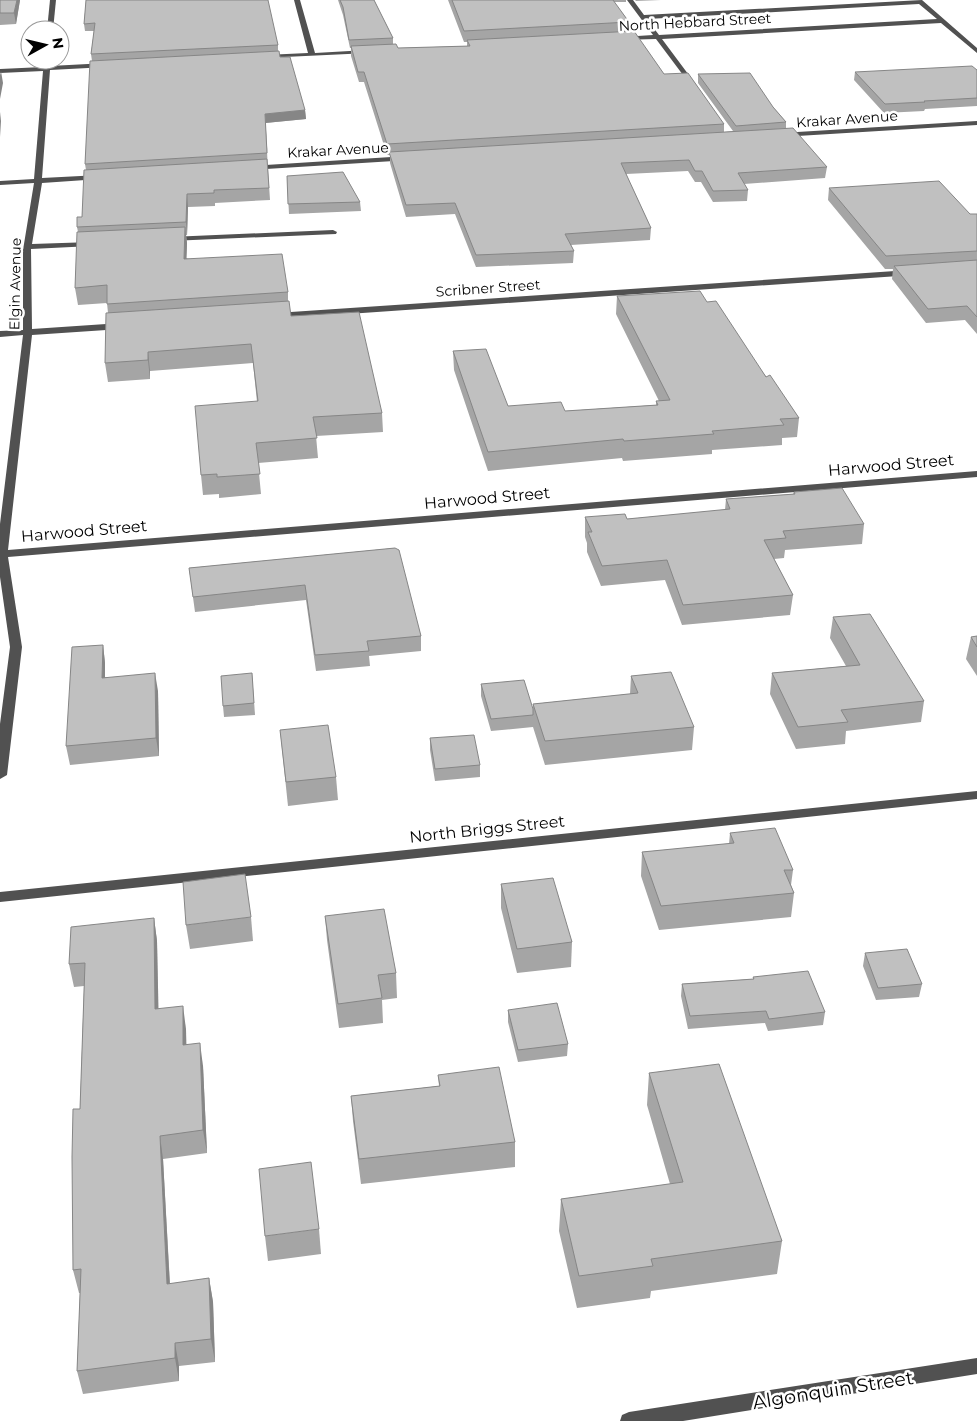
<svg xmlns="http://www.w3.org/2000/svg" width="977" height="1421" font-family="Montserrat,sans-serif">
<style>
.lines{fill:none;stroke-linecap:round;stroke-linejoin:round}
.minor{fill:#515151;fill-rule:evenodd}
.wall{fill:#a5a5a5}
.shaded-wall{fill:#868686}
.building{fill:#c0c0c0;stroke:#868686}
.labels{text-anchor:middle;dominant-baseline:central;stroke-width:5;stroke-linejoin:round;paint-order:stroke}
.far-street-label{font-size:14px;fill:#000;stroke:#fff}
.street-label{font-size:16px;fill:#000;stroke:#fff}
.near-street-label{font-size:19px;fill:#000;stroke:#fff}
</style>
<rect width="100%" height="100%" fill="#fff"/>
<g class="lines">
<g class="minor">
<polygon points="50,0 56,0 53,30 47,30"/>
<polygon points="294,0 300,0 315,53 367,50 370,52 369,53 263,58 263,56 265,55 308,53"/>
<path d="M 627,0 L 633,0 L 644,15 L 922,0 L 977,48 L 977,53 L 941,23 L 662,39 L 697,86 L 694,88 L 692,87 L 656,39 L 620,40 L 620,38 L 622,37 L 653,35 ZM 919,4 L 937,19 L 659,35 L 647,19 Z"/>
<polygon points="44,60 50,60 50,66 107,63 110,65 107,67 50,70 42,178 100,175 104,177 100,179 42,183 32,244 92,242 96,244 92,246 31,249 32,329 121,323 126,326 121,329 32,335 8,550 977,471 977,477 8,557 22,647 7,775 0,779 0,724 10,647 0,577 0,524 23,335 0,337 0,331 23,330 23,250 34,183 0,185 0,181 34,179 43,71 0,73 0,69 43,67"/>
<polygon points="977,121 977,125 781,137 777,135 781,133"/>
<polygon points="407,156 410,156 410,160 252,170 248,168 252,166"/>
<polygon points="333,230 337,232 336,234 170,241 166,239 170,237"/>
<polygon points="910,270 913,271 913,275 276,319 272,316 276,313"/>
<polygon points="977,791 977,799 0,902 0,892"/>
<polygon points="977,1358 977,1374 683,1421 620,1421 622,1415 629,1412"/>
</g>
</g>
<g class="wall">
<polygon points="0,0 20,0 16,24 0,25"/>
<polygon points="86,0 278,45 278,51 280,57 305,110 306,119 265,123 270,200 215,203 215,206 188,207 187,235 186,235 187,243 186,258 288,292 288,301 291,316 382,413 383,432 316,436 318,458 258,463 261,494 219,498 219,494 203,495 201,475 257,402 253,363 150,371 150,379 108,382 105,363 108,313 107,303 78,305 75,288 78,232 77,227 82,217 86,170 85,164 92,61 91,54 94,31 85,31 84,24"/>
<polygon points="338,0 374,0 393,38 393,44 398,48 467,46 467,42 464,42 448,0 626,0 626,2 614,2 629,22 628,32 664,74 724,124 724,132 733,131 698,83 698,74 773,107 786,122 786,128 827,167 825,178 744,184 748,190 747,201 713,202 701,182 695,182 688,171 626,174 651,228 650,240 571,245 574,251 573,263 476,267 455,214 406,217 390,163 390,155 387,155 364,82 359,82 351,56 351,48 350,48 343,15"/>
<polygon points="635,0 661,0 636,1"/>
<polygon points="977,70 977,106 925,109 924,111 884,113 854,80 855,72"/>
<polygon points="287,176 360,202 361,211 289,214"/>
<polygon points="829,188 970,214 977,214 977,334 965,320 926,323 892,279 893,269 885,269 828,200"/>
<polygon points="617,296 707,302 799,418 797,437 782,438 782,445 712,450 712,454 623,461 622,458 488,471 454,370 453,351 508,406 565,411 656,405 656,401 659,401 616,314"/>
<polygon points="794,492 864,524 862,544 785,550 784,558 774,559 793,595 790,615 682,625 665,580 601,586 587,552 587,543 585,537 585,517 627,519 725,510 726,499 793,494"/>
<polygon points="395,548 421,636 421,651 369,656 370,666 316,671 306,600 195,612 189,568"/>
<polygon points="833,617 924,701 921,722 846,731 845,744 796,749 770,694 772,673 846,666 830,638"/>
<polygon points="977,636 977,676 966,659 971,637"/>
<polygon points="103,645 105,663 105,677 158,691 159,756 70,765 66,746"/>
<polygon points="252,673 255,715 224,717 223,706"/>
<polygon points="631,676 694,727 692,750 545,765 533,727 491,731 481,696 481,684 533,709 533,704 630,694"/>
<polygon points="280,730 336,777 338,800 288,806"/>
<polygon points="430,738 480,765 480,777 435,781 430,750"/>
<polygon points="730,833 793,870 791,885 794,893 791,917 659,930 641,876 642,852 729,844"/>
<polygon points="501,884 572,942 571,967 517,973 501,908"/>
<polygon points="325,916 396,973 397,998 382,1000 383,1023 339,1028 327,940"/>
<polygon points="251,917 253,941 190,949 186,925"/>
<polygon points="154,918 157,941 158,1009 186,1029 186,1045 203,1066 207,1153 163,1159 170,1284 209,1278 213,1302 215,1362 179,1366 179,1381 83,1394 77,1371 80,1293 79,1293 73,1270 80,1109 84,986 74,987 69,964"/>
<polygon points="865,953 922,984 919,997 876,1000 863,966"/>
<polygon points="753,977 825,1012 823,1025 768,1031 765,1023 688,1029 681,996 682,984 753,979"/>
<polygon points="508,1010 568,1044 567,1056 518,1062 508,1022"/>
<polygon points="649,1073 782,1241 777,1274 651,1291 650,1298 577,1308 559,1231 561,1199 670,1184 647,1105"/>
<polygon points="438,1075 515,1142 515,1167 361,1184 353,1121 351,1096 439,1086"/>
<polygon points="319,1229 321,1254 268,1261 265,1236"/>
</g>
<g class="shaded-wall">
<polygon points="17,0 20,0 16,24 14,13"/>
<polygon points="1,71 3,83 0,99 0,75"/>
<polygon points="305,110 306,119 265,123 268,162 265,114"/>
<polygon points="0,112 1,121 0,137"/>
<polygon points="187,194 188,207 187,235 186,222"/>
<polygon points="185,227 187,243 186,276 184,259"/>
<polygon points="148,352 150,371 150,379 148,360"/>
<polygon points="103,645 105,663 105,696 102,678"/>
<polygon points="155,673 158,691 159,756 156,738"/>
<polygon points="154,918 157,941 159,1032 155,1009"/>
<polygon points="183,1006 186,1029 187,1068 183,1045"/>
<polygon points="200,1043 203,1066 207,1153 203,1130"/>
<polygon points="160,1136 163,1159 171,1307 167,1284"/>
<polygon points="209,1278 213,1302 215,1362 211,1339"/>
<polygon points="175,1343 179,1366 179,1381 175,1358"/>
</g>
<g class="building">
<polygon points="0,0 17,0 14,13 0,13"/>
<polygon points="86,0 268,0 278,45 91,54 95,23 84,24"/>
<polygon points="340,0 374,0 393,38 349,40 343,7"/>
<polygon points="452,0 613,0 629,22 464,31"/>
<polygon points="634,31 664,74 688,73 724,124 387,144 364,72 358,72 351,46 396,44 398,48 470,46 467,40"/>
<polygon points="279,51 280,57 290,57 305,110 265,114 267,153 85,164 90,61"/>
<polygon points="972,66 977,70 977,98 924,101 925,102 885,104 855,72"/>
<polygon points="750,73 773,107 786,122 736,126 698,74"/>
<polygon points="793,128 827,167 738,173 748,190 713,191 702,171 695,171 689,160 621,163 651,228 565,234 574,251 476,255 455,203 406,205 389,152"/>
<polygon points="267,159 269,188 214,190 214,193 187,194 186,222 77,227 77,217 82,217 84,170"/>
<polygon points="343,172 360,202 288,204 287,176"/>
<polygon points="939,181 970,214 977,214 977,251 886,256 829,188"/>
<polygon points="185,227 184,259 282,254 288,292 107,304 107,285 75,288 77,232"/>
<polygon points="977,260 977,317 967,306 928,309 894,266"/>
<polygon points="700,291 707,302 716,301 766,377 770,375 799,418 780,419 784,425 712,431 714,434 624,441 623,439 488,452 453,351 486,349 508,406 561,402 565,411 658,405 656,401 670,400 617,296"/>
<polygon points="289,301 291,316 359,312 382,413 313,417 317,438 256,443 260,474 217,477 217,474 201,475 195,406 258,401 251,344 148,352 148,360 105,363 106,313"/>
<polygon points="842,488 864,524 783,531 786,538 764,540 793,595 683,605 667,560 602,566 588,532 592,532 585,517 625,514 627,519 730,509 726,499 795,494 794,492"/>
<polygon points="395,548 399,550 421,636 367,641 369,651 315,655 305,585 193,597 189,568"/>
<polygon points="870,614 924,701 841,710 848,722 798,727 772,673 860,665 833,617"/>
<polygon points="977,636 977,647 971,637"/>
<polygon points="103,645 102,678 155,673 156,738 66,746 72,647"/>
<polygon points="671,672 694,727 545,741 533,704 638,693 631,676"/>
<polygon points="252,673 254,703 223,706 221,676"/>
<polygon points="524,680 533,709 533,715 491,719 481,684"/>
<polygon points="328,725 336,777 286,782 280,730"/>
<polygon points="474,735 480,765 435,769 430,738"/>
<polygon points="775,828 793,870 784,870 794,893 661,906 642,852 734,843 730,833"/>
<polygon points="245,874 251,917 186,925 183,882"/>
<polygon points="553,878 572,942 517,949 501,884"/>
<polygon points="384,909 396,973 378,975 382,998 338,1004 325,916"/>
<polygon points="154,918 155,1009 183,1006 183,1045 200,1043 203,1130 160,1136 167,1284 209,1278 211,1339 175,1343 175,1358 77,1371 81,1269 73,1270 72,1157 73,1109 80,1109 85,963 69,964 71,927"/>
<polygon points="907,949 922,984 878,988 865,953"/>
<polygon points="808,971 825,1012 769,1019 766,1011 690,1016 682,984 754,979 753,977"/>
<polygon points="557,1003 568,1044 518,1050 508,1010"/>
<polygon points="719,1064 782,1241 651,1259 653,1266 579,1276 561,1199 683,1182 649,1073"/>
<polygon points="499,1067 515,1142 359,1159 351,1096 440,1086 438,1075"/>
<polygon points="311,1162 319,1229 265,1236 259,1169"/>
</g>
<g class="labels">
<g class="far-street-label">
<text transform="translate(695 22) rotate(-3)">North Hebbard Street</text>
<text transform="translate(847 119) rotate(-4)">Krakar Avenue</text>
<text transform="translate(338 150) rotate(-3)">Krakar Avenue</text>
<text transform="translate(15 284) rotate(-89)">Elgin Avenue</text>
<text transform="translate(488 288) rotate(-4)">Scribner Street</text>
</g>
<g class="street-label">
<text transform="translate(891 465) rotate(-5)">Harwood Street</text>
<text transform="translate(487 498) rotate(-5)">Harwood Street</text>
<text transform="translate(84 531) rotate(-5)">Harwood Street</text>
<text transform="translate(487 829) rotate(-6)">North Briggs Street</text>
</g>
<g class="near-street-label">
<text transform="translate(833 1390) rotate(-9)">Algonquin Street</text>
</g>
</g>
<g transform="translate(45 45) rotate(82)"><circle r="24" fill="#ffffff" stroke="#999999"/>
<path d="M0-4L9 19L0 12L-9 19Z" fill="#000000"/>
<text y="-8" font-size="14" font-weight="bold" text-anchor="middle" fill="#000000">N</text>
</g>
</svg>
